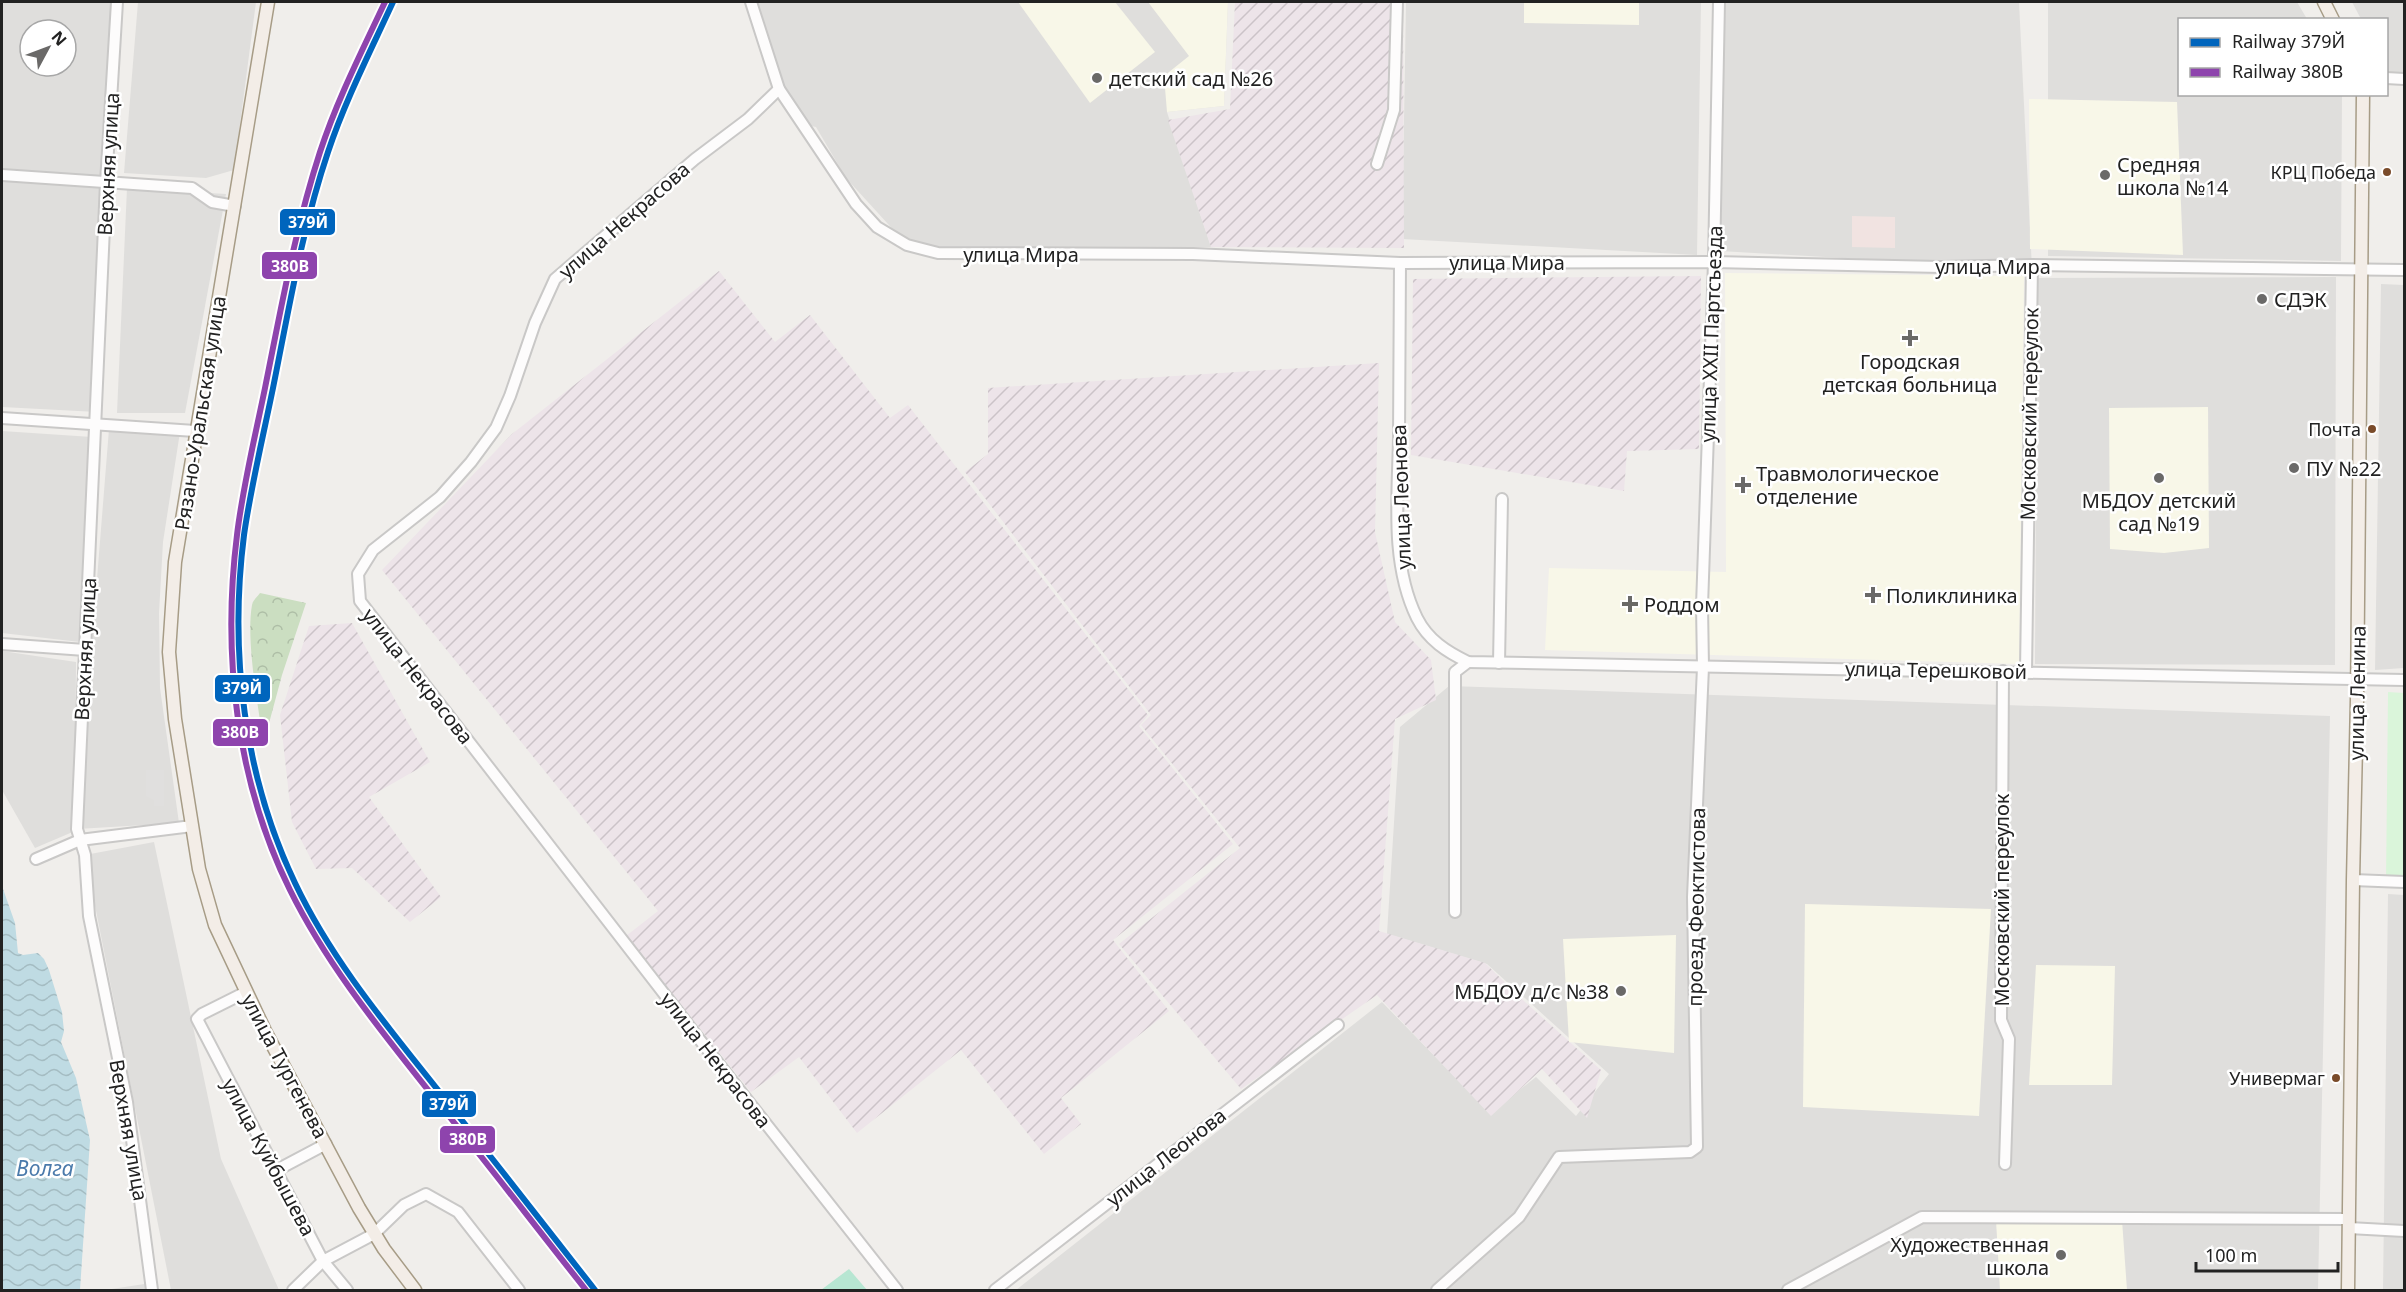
<svg xmlns="http://www.w3.org/2000/svg" width="2406" height="1292" font-family="'Noto Sans',sans-serif">
<style>
.residential{fill:#dfdedc;fill-rule:evenodd}
.commercial{fill:#f1e3e1}
.industrial{fill:url(#industrial-furrows)}
.education{fill:#f8f7e8}
.forest{fill:url(#forest-crowns)}
.park{fill:#daf5da}
.pitch{fill:#b7e6d2}
.parking{fill:#e0dfde}
.water{fill:url(#water-waves)}
.lines{fill:none;stroke-linecap:round;stroke-linejoin:round}
.minor-casing{stroke:#c9c8c7;stroke-width:14}
.major-casing{stroke:#a79c86;stroke-width:15}
.minor{stroke:#fdfcfc;stroke-width:10}
.major{stroke:#f3ede7;stroke-width:12}
.rail-1-casing{stroke:#fff;stroke-width:10}
.rail-2-casing{stroke:#fff;stroke-width:10}
.rail-1{stroke:#0065bd;stroke-width:6}
.rail-2{stroke:#8e44ad;stroke-width:6}
.poi-dot{fill:#6a6968;stroke:#fff;stroke-width:2}
.bus-dot{fill:#7a4b2a;stroke:#fff;stroke-width:2}
.labels{text-anchor:middle;dominant-baseline:central;stroke-width:5;stroke-linejoin:round;paint-order:stroke}
.bus-label{font-size:18px;fill:#222;stroke:#fff;text-anchor:end}
.poi-label{font-size:20px;fill:#222;stroke:#fff;text-anchor:start}
.street-label{font-size:20px;fill:#222;stroke:#fff}
.water-label{font-size:21px;font-style:italic;fill:#4a7aab;stroke:#fff}
.line-badge{stroke:#fff;stroke-width:2}
.badge-label{font-size:16px;text-anchor:middle;font-weight:bold;fill:#fff}
</style>
<defs>
<pattern id="industrial-furrows" width="10" height="10" patternUnits="userSpaceOnUse" patternTransform="scale(1.5)"><rect width="10" height="10" fill="#ede4e9"/><path d="M-1 1l2-2M0 10L10 0M9 11l2-2" fill="none" stroke="#cbc3c8"/></pattern>
<pattern id="forest-crowns" width="20" height="18" patternUnits="userSpaceOnUse" patternTransform="scale(1.5)"><rect width="20" height="18" fill="#cbdec1"/><path d="M2 6a3 3 0 1 1 6 0M12 15a3 3 0 1 1 6 0" fill="none" stroke="#aebea6"/></pattern>
<pattern id="water-waves" width="16" height="10" patternUnits="userSpaceOnUse" patternTransform="scale(1.5)"><rect width="16" height="10" fill="#bfdbe3"/><path d="M0 5q4-4 8 0t8 0" fill="none" stroke="#a4bcc2"/></pattern>
</defs>
<rect width="100%" height="100%" fill="#f0eeeb"/>
<g class="residential">
<path d="M 2,2 L 112,2 L 97,412 L 2,407 ZM 30,30 L 66,30 L 66,66 L 30,66 Z"/>
<polygon points="138,2 256,2 234,170 206,178 124,173"/>
<polygon points="755,2 1228,2 1224,106 1167,112 1211,247 932,247 916,244 898,235 846,178 816,127 807,125 784,90"/>
<polygon points="1406,2 1701,2 1697,255 1402,239"/>
<polygon points="1724,2 2019,2 2032,269 1720,251"/>
<polygon points="2048,2 2297,2 2307,19 2180,20 2180,94 2342,95 2341,261 2048,256"/>
<polygon points="2352,2 2404,2 2404,76 2389,76 2387,71 2386,20 2361,19"/>
<polygon points="127,188 226,194 185,413 117,413"/>
<polygon points="2336,277 2335,665 2035,664 2037,278"/>
<polygon points="2381,284 2404,285 2404,668 2375,670"/>
<polygon points="109,429 180,432 163,542 159,613 160,688 179,823 77,829"/>
<polygon points="2,431 92,437 80,642 2,633"/>
<polygon points="2,651 76,662 75,831 35,848 2,790"/>
<polygon points="1449,686 2330,716 2318,1290 1016,1290 1382,1002 1490,1113 1536,1077 1576,1116 1609,1074 1487,964 1387,934 1400,727"/>
<polygon points="154,842 221,1159 279,1290 171,1290 85,855"/>
<polygon points="2388,894 2404,895 2404,1290 2383,1290"/>
<polygon points="151,1283 152,1290 105,1290"/>
</g>
<polygon class="commercial" points="1852,216 1895,217 1895,248 1852,247"/>
<g class="industrial">
<polygon points="1235,2 1403,2 1404,248 1211,247 1168,120 1230,109"/>
<polygon points="719,271 775,342 810,315 890,418 908,405 1148,715 1139,726 1233,844 1113,940 1169,1011 1061,1098 1081,1124 1044,1154 961,1050 857,1133 799,1057 751,1092 626,936 658,911 382,570 512,434"/>
<polygon points="1701,276 1699,449 1627,451 1624,491 1411,455 1413,279"/>
<polygon points="1379,363 1375,532 1395,622 1431,660 1436,700 1395,719 1379,931 1485,963 1525,1002 1601,1070 1587,1118 1542,1069 1491,1116 1377,995 1241,1089 1119,944 1240,848 1141,725 1151,715 965,472 988,454 988,388"/>
<polygon points="352,623 430,762 369,797 441,897 410,922 352,868 316,869 292,822 280,715 309,626"/>
</g>
<g class="education">
<polygon points="1018,2 1115,2 1155,52 1090,103"/>
<polygon points="1148,2 1228,2 1224,106 1167,112 1164,76 1189,56"/>
<polygon points="1524,2 1639,2 1639,25 1524,23"/>
<polygon points="2029,99 2177,102 2183,255 2030,249"/>
<polygon points="1725,273 2024,276 2019,664 1545,650 1549,568 1726,572"/>
<polygon points="2208,407 2209,548 2164,553 2110,549 2109,408"/>
<polygon points="1805,904 1991,909 1979,1116 1803,1107"/>
<polygon points="1676,935 1674,1053 1569,1042 1563,939"/>
<polygon points="2036,965 2115,966 2112,1085 2029,1085"/>
<polygon points="1996,1220 2122,1220 2127,1290 2000,1290"/>
</g>
<path class="forest" d="M 260,593 L 306,603 L 282,675 L 268,727 L 262,734 C 257,699 246,638 252,605 C 253,600 257,597 260,593 Z"/>
<polygon class="park" points="2388,692 2404,693 2404,882 2386,881"/>
<polygon class="pitch" points="849,1269 867,1290 821,1290"/>
<polygon class="parking" points="146,770 164,770 164,806 154,806 154,800 146,796"/>
<polygon class="water" points="2,886 15,923 18,953 23,955 38,953 44,959 49,970 62,1012 64,1031 61,1042 76,1078 90,1140 80,1290 2,1290"/>
<g class="lines">
<defs>
<g id="minor">
<polyline points="117,2 106,183 77,829 85,855 89,916 127,1102 152,1290"/>
<polyline points="751,2 779,89 856,204 877,227 907,245 938,253 1193,254 1400,263 1714,262 1941,267 2032,265 2404,270"/>
<polyline points="2386,78 2404,79"/>
<polyline points="779,89 748,119 695,159 555,279 535,323 510,396 496,428 471,462 440,497 373,550 358,574 360,601 696,1035 897,1290"/>
<polyline points="1377,164 1394,110 1397,2"/>
<polyline points="2,175 192,188 212,202 235,206"/>
<path d="M 1400,263 C 1400,321 1399,379 1399,437 C 1398,497 1390,563 1417,618 C 1428,640 1447,652 1468,662 L 2404,680"/>
<polyline points="2,418 195,431"/>
<polyline points="2,644 85,650"/>
<polyline points="1499,663 1502,499"/>
<polyline points="2003,671 2001,1020 2009,1039 2005,1164"/>
<polyline points="2026,671 2032,265"/>
<polyline points="36,859 80,840 192,826"/>
<polyline points="2353,880 2404,882"/>
<polyline points="1455,912 1455,672 1468,662"/>
<polyline points="246,992 202,1014 197,1019 323,1261 347,1290"/>
<polyline points="275,1171 326,1144"/>
<polyline points="2349,1228 2404,1231"/>
<polyline points="293,1290 323,1261 374,1234 404,1205 426,1194 458,1212 519,1290"/>
<polyline points="995,1290 1338,1025"/>
<polyline points="1437,1290 1519,1217 1559,1157 1690,1152 1697,1147 1693,897 1703,667 1702,606 1714,262 1719,2"/>
<polyline points="1788,1290 1922,1217 2348,1219"/>
</g>
<g id="major">
<polyline points="268,2 175,562 169,652 175,719 199,869 215,925 265,1031 359,1208 384,1249 415,1290"/>
<polyline points="2324,2 2333,20"/>
<polyline points="2348,1290 2353,880 2357,700 2363,94"/>
</g>
</defs>
<use href="#minor" class="minor-casing"/>
<use href="#major" class="major-casing"/>
<use href="#minor" class="minor"/>
<use href="#major" class="major"/>
<defs>
<path id="rail-1" d="M 393,2 C 370,52 345,101 328,152 C 302,229 289,309 273,388 C 263,437 251,486 244,535 C 229,653 244,776 295,883 C 332,961 388,1027 441,1094 C 493,1159 544,1225 595,1290"/>
<path id="rail-2" d="M 385,2 C 362,51 337,100 320,152 C 295,229 281,309 265,388 C 255,437 243,485 237,535 C 222,654 236,781 290,890 C 328,967 383,1033 436,1100 C 487,1163 536,1227 586,1290"/>
</defs>
<use href="#rail-1" class="rail-1-casing"/>
<use href="#rail-2" class="rail-2-casing"/>
<use href="#rail-1" class="rail-1"/>
<use href="#rail-2" class="rail-2"/>
</g>
<g class="poi-dot">
<circle cx="1097" cy="78" r="6"/>
<circle cx="2105" cy="175" r="6"/>
<circle cx="2262" cy="299" r="6"/>
<path d="M1907 329h6v6h6v6h-6v6h-6v-6h-6v-6h6z"/>
<circle cx="2294" cy="468" r="6"/>
<circle cx="2159" cy="478" r="6"/>
<path d="M1740 476h6v6h6v6h-6v6h-6v-6h-6v-6h6z"/>
<path d="M1870 586h6v6h6v6h-6v6h-6v-6h-6v-6h6z"/>
<path d="M1627 595h6v6h6v6h-6v6h-6v-6h-6v-6h6z"/>
<circle cx="1621" cy="991" r="6"/>
<circle cx="2061" cy="1255" r="6"/>
</g>
<g class="bus-dot">
<circle cx="2387" cy="172" r="5"/>
<circle cx="2372" cy="429" r="5"/>
<circle cx="2336" cy="1078" r="5"/>
</g>
<g class="labels">
<g class="bus-label">
<text x="2376" y="172">КРЦ Победа</text>
<text x="2361" y="429">Почта</text>
<text x="2325" y="1078">Универмаг</text>
</g>
<g class="poi-label">
<text x="1109" y="78">детский сад №26</text>
<text x="2117" y="164">Средняя<tspan x="2117" dy="23">школа №14</tspan></text>
<text x="2274" y="299">СДЭК</text>
<text x="1910" y="361" text-anchor="middle">Городская<tspan x="1910" dy="23">детская больница</tspan></text>
<text x="2306" y="468">ПУ №22</text>
<text x="1756" y="473">Травмологическое<tspan x="1756" dy="23">отделение</tspan></text>
<text x="2159" y="500" text-anchor="middle">МБДОУ детский<tspan x="2159" dy="23">сад №19</tspan></text>
<text x="1886" y="595">Поликлиника</text>
<text x="1644" y="604">Роддом</text>
<text x="1609" y="991" text-anchor="end">МБДОУ д/с №38</text>
<text x="2049" y="1244" text-anchor="end">Художественная<tspan x="2049" dy="23">школа</tspan></text>
</g>
<g class="street-label">
<text transform="translate(108 164) rotate(-87)">Верхняя улица</text>
<text transform="translate(624 220) rotate(-41)">улица Некрасова</text>
<text x="1021" y="254">улица Мира</text>
<text x="1507" y="262">улица Мира</text>
<text x="1993" y="266">улица Мира</text>
<text transform="translate(1711 334) rotate(-88)">улица XXII Партсъезда</text>
<text transform="translate(200 413) rotate(-81)">Рязано-Уральская улица</text>
<text transform="translate(2029 414) rotate(-89)">Московский переулок</text>
<text transform="translate(1401 497) rotate(-92)">улица Леонова</text>
<text transform="translate(85 649) rotate(-87)">Верхняя улица</text>
<text transform="translate(1936 670) rotate(1)">улица Терешковой</text>
<text transform="translate(418 676) rotate(52)">улица Некрасова</text>
<text transform="translate(2357 693) rotate(-89)">улица Ленина</text>
<text transform="translate(2001 900) rotate(-90)">Московский переулок</text>
<text transform="translate(1696 907) rotate(-89)">проезд Феоктистова</text>
<text transform="translate(716 1060) rotate(52)">улица Некрасова</text>
<text transform="translate(285 1066) rotate(62)">улица Тургенева</text>
<text transform="translate(129 1130) rotate(80)">Верхняя улица</text>
<text transform="translate(269 1157) rotate(62)">улица Куйбышева</text>
<text transform="translate(1166 1157) rotate(-38)">улица Леонова</text>
</g>
<g class="water-label">
<text x="45" y="1168">Волга</text>
</g>
</g>
<g class="line-badge">
<rect x="279" y="208" width="57" height="28" rx="6" fill="#0065bd"/>
<rect x="261" y="251" width="57" height="29" rx="6" fill="#8e44ad"/>
<rect x="214" y="674" width="57" height="29" rx="6" fill="#0065bd"/>
<rect x="212" y="718" width="57" height="29" rx="6" fill="#8e44ad"/>
<rect x="421" y="1090" width="56" height="28" rx="6" fill="#0065bd"/>
<rect x="439" y="1125" width="57" height="29" rx="6" fill="#8e44ad"/>
</g>
<g class="badge-label">
<text x="308" y="228">379Й</text>
<text x="290" y="272">380В</text>
<text x="242" y="694">379Й</text>
<text x="240" y="738">380В</text>
<text x="449" y="1110">379Й</text>
<text x="468" y="1145">380В</text>
</g>
<rect width="2406" height="1292" fill="none" stroke="#222222" stroke-width="6"/>
<rect x="2178" y="18" width="210" height="78" fill="#ffffff" stroke="#a7a7a7" stroke-width="1.5"/>
<rect x="2190" y="38" width="30" height="9" fill="#0065bd" stroke="#a7a7a7" stroke-width="1.5"/>
<text x="2232" y="48" font-size="18" fill="#222222">Railway 379Й</text>
<rect x="2190" y="68" width="30" height="9" fill="#8e44ad" stroke="#a7a7a7" stroke-width="1.5"/>
<text x="2232" y="78" font-size="18" fill="#222222">Railway 380В</text>
<g transform="translate(48 48) rotate(49)"><circle r="28" fill="#ffffff" stroke="#a7a7a7" stroke-width="1.5"/>
<path d="M0-4.5L10 22L0 15L-10 22Z" fill="#6a6968"/>
<text y="-9" font-size="16" font-weight="bold" text-anchor="middle" fill="#222222">N</text>
</g>
<path d="M2196 1262v9h142v-9" fill="none" stroke="#222222" stroke-width="3"/>
<text x="2205" y="1262" font-size="18" fill="#222222" stroke="#ffffff" stroke-width="4.5" paint-order="stroke">100 m</text>
</svg>
